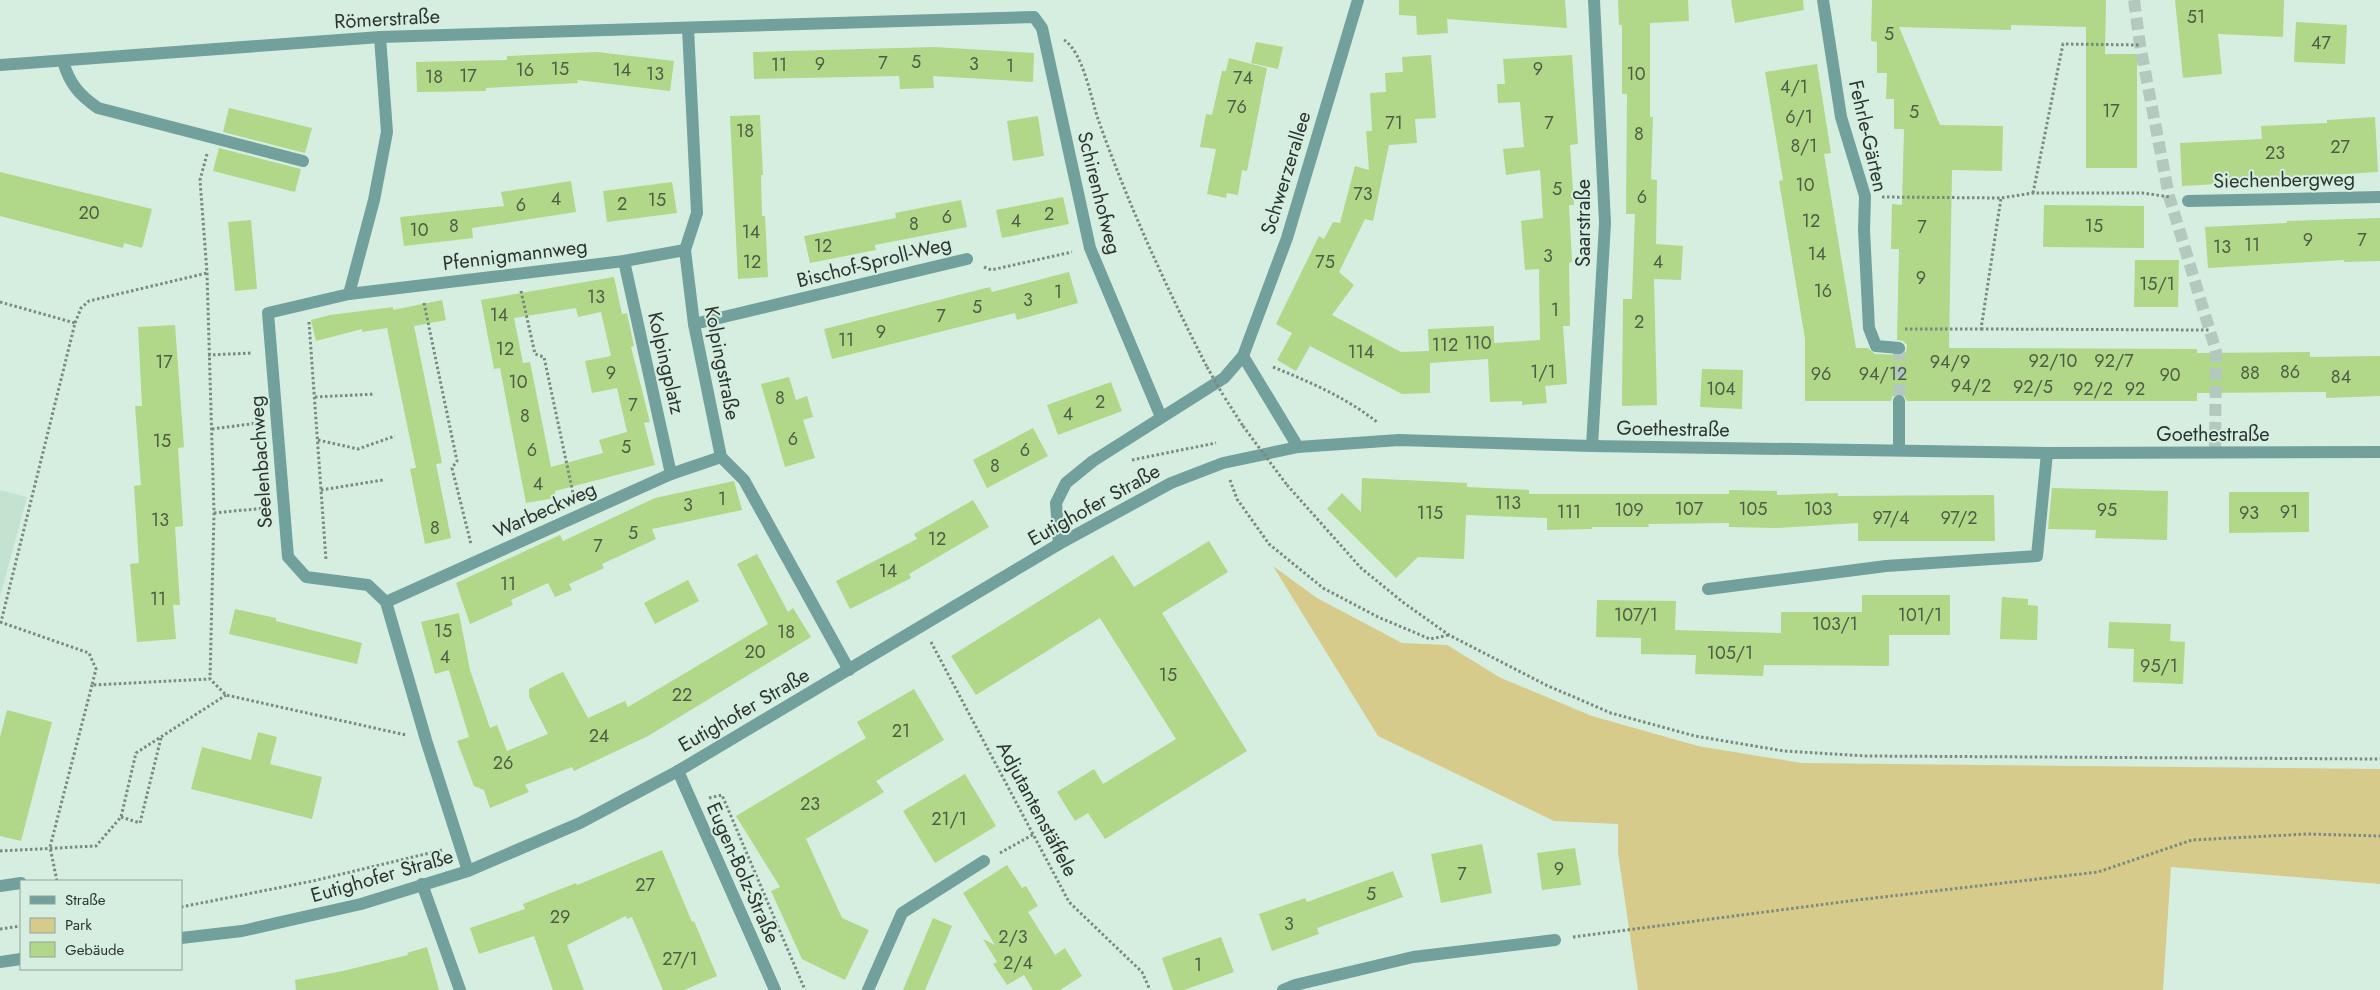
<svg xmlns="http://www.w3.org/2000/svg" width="2380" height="990" font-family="Jost,sans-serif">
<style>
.built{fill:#c3e2d0}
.green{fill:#d7cb8c}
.building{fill:#b1d788;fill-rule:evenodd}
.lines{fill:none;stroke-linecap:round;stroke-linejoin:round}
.minor-tunnel{stroke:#b4c9bd;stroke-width:12;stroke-dasharray:12 6;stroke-linecap:butt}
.path{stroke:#7a8a81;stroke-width:3;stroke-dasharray:2.5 2.5;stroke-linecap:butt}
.minor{stroke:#71a09d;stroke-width:12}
.path-bridge{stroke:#7a8a81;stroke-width:3;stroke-dasharray:2.5 2.5;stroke-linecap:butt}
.labels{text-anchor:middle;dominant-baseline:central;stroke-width:4;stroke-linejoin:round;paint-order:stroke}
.number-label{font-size:18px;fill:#4d5e46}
.street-label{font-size:20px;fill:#2c3530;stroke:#d6eee0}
</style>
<rect width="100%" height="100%" fill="#d6eee0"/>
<polygon class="built" points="0,490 27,497 0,597"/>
<polygon class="green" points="1273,566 1317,598 1402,643 1447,645 1501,678 1592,716 1698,746 1802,763 2380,769 2380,884 2171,867 2163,990 1638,990 1618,853 1618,824 1554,821 1378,736"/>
<g class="building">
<polygon points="1399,0 1565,0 1567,28 1447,19 1448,33 1417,35 1416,16 1399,15"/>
<polygon points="1618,0 1688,0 1689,21 1650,23 1650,117 1653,117 1651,179 1657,180 1656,244 1683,246 1681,280 1654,279 1657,405 1622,406 1623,299 1632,299 1635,214 1626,214 1627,94 1622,94 1622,25 1619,25"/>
<polygon points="1731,0 1803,0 1804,10 1735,23"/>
<polygon points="1872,0 2106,0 2105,54 2137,54 2137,168 2086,168 2086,27 2011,25 2011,30 1899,27 1940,125 2003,126 2002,171 1952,170 1949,348 2197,349 2197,353 2310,352 2310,357 2380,356 2380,396 2326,398 2326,392 2197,393 2197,401 1907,401 1903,394 1899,393 1892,397 1891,401 1805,401 1805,339 1779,181 1783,180 1765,72 1817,64 1831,153 1824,154 1856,348 1868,348 1875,354 1903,355 1906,352 1907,345 1903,341 1897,340 1899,249 1891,249 1892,204 1902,205 1904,129 1894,129 1894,99 1886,99 1887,73 1877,73 1877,42 1871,41"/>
<polygon points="2175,0 2284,0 2283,37 2218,34 2222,74 2183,78"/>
<polygon points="2296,22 2347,25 2345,64 2294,62"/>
<polygon points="1256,42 1283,47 1278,69 1251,63"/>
<polygon points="934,47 1034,53 1033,82 933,76 934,88 900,89 899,76 754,79 753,52"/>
<polygon points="597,52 674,61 670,91 577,80 578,83 486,88 486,91 417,92 416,62 507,60 507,56"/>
<polygon points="1431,55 1436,118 1415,119 1417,143 1389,145 1373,221 1365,219 1339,272 1354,285 1332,315 1401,352 1429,351 1428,329 1494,326 1494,343 1540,340 1539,269 1525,270 1521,221 1543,218 1540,170 1506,175 1503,149 1524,147 1520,102 1498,103 1497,84 1505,84 1503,59 1572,55 1578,144 1570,145 1574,205 1569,205 1572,262 1569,263 1570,326 1563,326 1567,384 1545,386 1547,403 1522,405 1522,401 1490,402 1488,359 1430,363 1430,393 1402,394 1310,346 1296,371 1277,360 1292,333 1276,324 1319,236 1324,239 1333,222 1340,223 1355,166 1369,170 1366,131 1372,131 1370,93 1386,92 1385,73 1403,72 1402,57"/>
<polygon points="1229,58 1267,68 1247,171 1242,170 1238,195 1227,193 1226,198 1207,194 1216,149 1200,147 1206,114 1212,115 1222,71 1226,71"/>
<polygon points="229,108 312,128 305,153 223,132"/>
<polygon points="760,115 763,175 761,175 762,216 765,216 768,277 738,279 730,116"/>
<polygon points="1038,116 1044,156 1013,161 1007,121"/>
<polygon points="2375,117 2378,172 2312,176 2312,179 2182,186 2180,143 2262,139 2261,126 2327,123 2327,120"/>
<polygon points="219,148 301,169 295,192 213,171"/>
<polygon points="0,172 152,209 142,248 124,243 123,248 0,216"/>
<polygon points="571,181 576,212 472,228 473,238 404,246 400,217 504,206 501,192"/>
<polygon points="672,182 677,213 607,222 603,191"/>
<polygon points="1063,197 1069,224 1002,238 996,210"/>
<polygon points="961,200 967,227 875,245 876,250 810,263 804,236 896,218 895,213"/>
<polygon points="2044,205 2144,206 2144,248 2043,247"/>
<polygon points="2380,218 2380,261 2344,262 2344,260 2208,268 2205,227 2287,223 2287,221"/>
<polygon points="251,220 257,289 235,291 228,222"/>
<polygon points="2135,260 2179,260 2178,307 2134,307"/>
<polygon points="1069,272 1078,303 1017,320 1015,313 832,359 824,329 990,287 992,292"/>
<path d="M 614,277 L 622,314 L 627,313 L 634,346 L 631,347 L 650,422 L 644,423 L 655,465 L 555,491 L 555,498 L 526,503 L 500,368 L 494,369 L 481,300 ZM 576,308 L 578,317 L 601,312 L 611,356 L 585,361 L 592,393 L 617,388 L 627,432 L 599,440 L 603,453 L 551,467 L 530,362 L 523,363 L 514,318 Z"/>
<polygon points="442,300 446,320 414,326 442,463 436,464 451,538 425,544 410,469 416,468 387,328 362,332 362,329 316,341 311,320 330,315 393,307 393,310"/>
<polygon points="175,325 184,447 178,448 183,526 175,527 180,605 173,605 176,639 137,642 130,564 139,563 134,486 141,485 135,406 142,406 138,327"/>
<polygon points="1702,369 1743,370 1742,409 1700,407"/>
<polygon points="789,377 796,400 807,396 813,417 803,420 815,458 785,467 761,384"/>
<polygon points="1111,382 1122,411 1058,435 1047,405"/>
<polygon points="1033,428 1048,456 987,488 973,460"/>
<polygon points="1362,478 1467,483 1467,487 1529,490 1529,494 1729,494 1729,490 1777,491 1777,495 1838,493 1838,496 1994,495 1995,541 1858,541 1858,523 1776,528 1729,527 1729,523 1648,524 1649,527 1592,527 1592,529 1547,530 1547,518 1466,515 1464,559 1418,557 1396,578 1327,509 1342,493 1361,512"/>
<polygon points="734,481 742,510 652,529 656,539 602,564 604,568 569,584 572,590 555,597 548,583 511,600 513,605 470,624 456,583 560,535 563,541 655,498"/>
<polygon points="2052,488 2168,491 2167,540 2095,538 2096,530 2048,529"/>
<polygon points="2229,492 2309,492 2309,532 2229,533"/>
<polygon points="973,500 989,527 909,574 911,578 850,609 836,581 917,539 914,534"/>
<polygon points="1209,541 1228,572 1162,613 1247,751 1105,839 1088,813 1075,821 1057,792 1094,769 1103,784 1176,739 1100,618 976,695 951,656 1113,555 1134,587"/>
<polygon points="757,554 788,612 793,608 811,637 648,736 574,771 572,767 525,785 529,792 490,808 484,790 474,786 457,741 469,737 449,670 435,674 421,622 459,613 470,670 490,728 497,725 507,751 548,734 529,697 529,689 554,676 563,672 588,718 625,701 628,707 768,624 737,564"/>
<polygon points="688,580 699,601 655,624 644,603"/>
<polygon points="1862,595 1950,595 1950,635 1889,635 1889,666 1764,665 1763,676 1695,674 1696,655 1641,654 1641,638 1596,637 1597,600 1676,601 1675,630 1781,633 1781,612 1862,612"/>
<polygon points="2002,597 2028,599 2028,605 2038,606 2037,640 2000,639"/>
<polygon points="235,609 276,618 276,621 362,643 357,664 229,634"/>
<polygon points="2109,622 2171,624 2170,641 2185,642 2183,684 2133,682 2134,649 2108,648"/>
<polygon points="914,689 944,740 876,781 884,792 806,839 842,918 869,930 845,980 802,959 771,891 780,887 736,816 866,738 857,722"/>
<polygon points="7,710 52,722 21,841 0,836 0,737"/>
<polygon points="258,732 277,737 270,764 322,777 312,819 191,789 202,747 251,760"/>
<polygon points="965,774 996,826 935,863 903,811"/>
<polygon points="1482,844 1492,893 1441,903 1431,854"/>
<polygon points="1575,848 1581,885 1542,890 1537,853"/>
<polygon points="662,850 692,922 694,921 717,976 684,990 663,990 632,917 627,919 626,916 567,945 584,990 553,990 534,936 479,954 470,928 525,909 523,904 576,883 577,885"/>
<polygon points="1007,865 1022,888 1026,886 1038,906 1028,912 1055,955 1065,948 1082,976 1060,990 1033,990 1024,975 1007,985 993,964 997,962 983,939 995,945 963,893"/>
<polygon points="1393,871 1403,897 1317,928 1319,934 1272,951 1259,914 1305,898 1307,902"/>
<polygon points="933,918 952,926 925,990 903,990"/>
<polygon points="1221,937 1234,972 1184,990 1173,990 1162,958"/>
<polygon points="427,947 439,990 296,990 295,980 343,971 408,955 407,953"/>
</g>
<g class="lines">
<g class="minor-tunnel">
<polyline points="2134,0 2140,45 2169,196 2216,351 2215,453"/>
<polyline points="1899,348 1899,401"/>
</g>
<g class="path">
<path d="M 1064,40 C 1083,52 1091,98 1098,119 C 1128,204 1166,287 1207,367"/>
<polyline points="207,154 200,180 207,273 214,513 210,679"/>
<polyline points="2033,193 2063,44 2140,45"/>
<polyline points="1882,197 2001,198 2033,193 2143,193 2170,197"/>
<polyline points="984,267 991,270 1072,252"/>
<polyline points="521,291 535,354 544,357 574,498"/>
<polyline points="0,302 75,323 1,622"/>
<polyline points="424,303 457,461 452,468 471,544"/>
<polyline points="309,322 326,560"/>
<polyline points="75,323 81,308 89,301 207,273"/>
<polyline points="1905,329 1981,329 2001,198"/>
<polyline points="1981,329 2209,330"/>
<polyline points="208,355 253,353"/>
<path d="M 1273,367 C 1310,382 1345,397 1377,422"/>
<polyline points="315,397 375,394"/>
<polyline points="1225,398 1243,426"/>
<polyline points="212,429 258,423"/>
<polyline points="318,440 358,449 395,436"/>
<polyline points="1132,460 1216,443"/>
<polyline points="1230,480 1237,499 1269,544 1323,588 1378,617 1430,639 1449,635"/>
<polyline points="1287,485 1361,568 1404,603 1449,635 1546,685 1611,713 1695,736 1784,751 1866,756 2380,759"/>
<polyline points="321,490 383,480"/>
<polyline points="214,513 266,508"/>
<polyline points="0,622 89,653 96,669 92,685 210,679 226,695 406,735"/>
<polyline points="931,642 1069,902 1142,972 1150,990"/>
<polyline points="709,798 722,795 805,990"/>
<polyline points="121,817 140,823 161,738"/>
<polyline points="0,851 96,846 121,817 136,753 226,695"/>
<polyline points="1000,853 1034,834"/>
<polyline points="57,881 50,847 92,685"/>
<polyline points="181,907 313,881 442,850"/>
<polyline points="0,929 21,926"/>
<polyline points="1573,937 1857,900 2098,872 2192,840 2308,834 2380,836"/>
</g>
<g class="minor">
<polyline points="1823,0 1841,117 1865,196 1864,230 1869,328 1876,346 1899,348"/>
<polyline points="688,28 697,213 685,250 694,324 721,457 744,480 849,670"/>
<polyline points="380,37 387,132 374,200 349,294 268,313 288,557 306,577 368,585 386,602 426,740 468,871"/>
<path d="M 63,61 C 69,83 79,95 98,108 L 303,161"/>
<polyline points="0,65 380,37 1034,17 1042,28 1090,248 1161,417"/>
<polyline points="2188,201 2380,197"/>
<polyline points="624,261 671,474"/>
<polyline points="349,294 624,261 685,250"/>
<polyline points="694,324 967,259"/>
<polyline points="1243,356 1298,447"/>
<polyline points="1592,446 1605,223 1594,0"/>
<polyline points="1899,450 1899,401"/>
<polyline points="1059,544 1056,503 1066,483 1093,461 1224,378 1243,356 1287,238 1358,0"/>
<polyline points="1708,589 1886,566 2037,556 2047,453"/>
<polyline points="386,602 671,474 721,457"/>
<polyline points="678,771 775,990"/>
<polyline points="422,884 460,990"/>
<polyline points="0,886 21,883"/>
<polyline points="181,938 242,931 361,904 468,871 580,823 678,771 1059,544 1171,483 1223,463 1298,447 1399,440 1592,446 2047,453 2380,452"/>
<polyline points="0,962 21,959"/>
<polyline points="868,990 902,913 984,861"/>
<polyline points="1283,990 1295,985 1413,957 1555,940"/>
</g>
<g class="path-bridge">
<polyline points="1207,367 1223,395"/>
<polyline points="1243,426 1287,485"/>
</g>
</g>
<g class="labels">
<g class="number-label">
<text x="2196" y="17">51</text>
<text x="1889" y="34">5</text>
<text x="2321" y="43">47</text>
<text x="916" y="62">5</text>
<text x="883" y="63">7</text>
<text x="820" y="64">9</text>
<text x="974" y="64">3</text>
<text x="779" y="65">11</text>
<text x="1010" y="66">1</text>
<text x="560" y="69">15</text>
<text x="1538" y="69">9</text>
<text x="525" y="70">16</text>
<text x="622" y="70">14</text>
<text x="655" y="74">13</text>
<text x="1636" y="74">10</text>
<text x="468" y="76">17</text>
<text x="434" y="77">18</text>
<text x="1243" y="78">74</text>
<text x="1794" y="87">4/1</text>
<text x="1237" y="107">76</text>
<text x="2111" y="111">17</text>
<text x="1914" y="112">5</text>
<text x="1799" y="117">6/1</text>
<text x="1394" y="123">71</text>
<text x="1549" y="123">7</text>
<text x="745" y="131">18</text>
<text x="1639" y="134">8</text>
<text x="1804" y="146">8/1</text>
<text x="2340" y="147">27</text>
<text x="2275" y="153">23</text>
<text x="1805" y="185">10</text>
<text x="1557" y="189">5</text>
<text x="1363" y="194">73</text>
<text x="1642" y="197">6</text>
<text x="556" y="199">4</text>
<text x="657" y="200">15</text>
<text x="622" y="204">2</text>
<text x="521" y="205">6</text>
<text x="89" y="213">20</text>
<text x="1049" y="214">2</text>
<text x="947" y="217">6</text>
<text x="1016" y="221">4</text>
<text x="1811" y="221">12</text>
<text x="914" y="224">8</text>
<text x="454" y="226">8</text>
<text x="2094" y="226">15</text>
<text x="1922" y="227">7</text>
<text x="419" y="230">10</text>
<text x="751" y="232">14</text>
<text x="2308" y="240">9</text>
<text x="2362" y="240">7</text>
<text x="2252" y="245">11</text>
<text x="823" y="246">12</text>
<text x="2222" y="247">13</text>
<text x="1817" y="254">14</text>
<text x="1548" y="256">3</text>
<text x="752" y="262">12</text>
<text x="1325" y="262">75</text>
<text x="1658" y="262">4</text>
<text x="1921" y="278">9</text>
<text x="2157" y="284">15/1</text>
<text x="1823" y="291">16</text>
<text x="1058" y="292">1</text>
<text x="596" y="297">13</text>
<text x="1028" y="300">3</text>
<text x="977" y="307">5</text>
<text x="1555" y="310">1</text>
<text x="499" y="315">14</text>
<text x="941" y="316">7</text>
<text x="1639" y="322">2</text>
<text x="881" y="332">9</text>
<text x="846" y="340">11</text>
<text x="1478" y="343">110</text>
<text x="1445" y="345">112</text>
<text x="505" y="349">12</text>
<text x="1361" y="352">114</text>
<text x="2053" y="361">92/10</text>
<text x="2114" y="361">92/7</text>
<text x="164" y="362">17</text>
<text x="1950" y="362">94/9</text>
<text x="1543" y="372">1/1</text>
<text x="2290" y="372">86</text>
<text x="611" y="373">9</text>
<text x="2250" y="373">88</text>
<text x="1821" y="374">96</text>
<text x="1883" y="374">94/12</text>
<text x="2170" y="375">90</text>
<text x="2341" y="377">84</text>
<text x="518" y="382">10</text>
<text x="1971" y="386">94/2</text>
<text x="2033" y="387">92/5</text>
<text x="1721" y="389">104</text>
<text x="2093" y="389">92/2</text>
<text x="2135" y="389">92</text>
<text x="780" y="398">8</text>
<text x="1100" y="402">2</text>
<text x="633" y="405">7</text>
<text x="1068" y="414">4</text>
<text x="525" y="416">8</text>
<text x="793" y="439">6</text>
<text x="162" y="441">15</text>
<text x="626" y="447">5</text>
<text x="532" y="450">6</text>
<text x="1025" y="450">6</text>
<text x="995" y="466">8</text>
<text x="538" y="484">4</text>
<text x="722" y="499">1</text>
<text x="1508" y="503">113</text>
<text x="688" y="505">3</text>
<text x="1689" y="509">107</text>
<text x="1753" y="509">105</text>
<text x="1818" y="509">103</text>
<text x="1629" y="510">109</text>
<text x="2107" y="510">95</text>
<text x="1569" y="512">111</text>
<text x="2289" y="512">91</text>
<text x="1430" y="513">115</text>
<text x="2249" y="513">93</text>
<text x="1891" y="518">97/4</text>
<text x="1959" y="518">97/2</text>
<text x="160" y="520">13</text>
<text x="435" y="528">8</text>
<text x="633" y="533">5</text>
<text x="937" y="539">12</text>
<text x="598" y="546">7</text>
<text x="888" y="571">14</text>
<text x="508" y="584">11</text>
<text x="158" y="599">11</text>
<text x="1636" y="615">107/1</text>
<text x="1920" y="615">101/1</text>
<text x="1835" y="624">103/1</text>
<text x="443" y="631">15</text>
<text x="786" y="632">18</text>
<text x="755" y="652">20</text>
<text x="1730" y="653">105/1</text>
<text x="445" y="657">4</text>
<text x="2159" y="666">95/1</text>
<text x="1168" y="675">15</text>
<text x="682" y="695">22</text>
<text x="901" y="731">21</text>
<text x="599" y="736">24</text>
<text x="503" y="763">26</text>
<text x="810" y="804">23</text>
<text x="949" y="819">21/1</text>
<text x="1559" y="869">9</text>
<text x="1462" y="874">7</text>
<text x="645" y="885">27</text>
<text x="1371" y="894">5</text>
<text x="560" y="917">29</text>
<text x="1289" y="924">3</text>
<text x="1013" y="937">2/3</text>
<text x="680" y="959">27/1</text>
<text x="1018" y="963">2/4</text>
<text x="1198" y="965">1</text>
</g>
<g class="street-label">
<text transform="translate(387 19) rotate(-3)">Römerstraße</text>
<text transform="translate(1868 136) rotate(77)">Fehrle-Gärten</text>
<text transform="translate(1286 173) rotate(-73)">Schwerzerallee</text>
<text transform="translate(2284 180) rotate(-1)">Siechenbergweg</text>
<text transform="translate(1099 193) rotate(76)">Schirenhofweg</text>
<text transform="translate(1583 223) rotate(-90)">Saarstraße</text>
<text transform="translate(515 255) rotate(-7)">Pfennigmannweg</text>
<text transform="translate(874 262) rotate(-14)">Bischof-Sproll-Weg</text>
<text transform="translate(666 363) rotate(77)">Kolpingplatz</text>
<text transform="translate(722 363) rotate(79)">Kolpingstraße</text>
<text transform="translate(1673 429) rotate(1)">Goethestraße</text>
<text x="2213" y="434">Goethestraße</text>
<text transform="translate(261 462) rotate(-94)">Seelenbachweg</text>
<text transform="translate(1094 505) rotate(-29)">Eutighofer Straße</text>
<text transform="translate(545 510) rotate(-24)">Warbeckweg</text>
<text transform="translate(744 710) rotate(-30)">Eutighofer Straße</text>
<text transform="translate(1037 809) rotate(62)">Adjutantenstäffele</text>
<text transform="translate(743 873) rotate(66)">Eugen-Bolz-Straße</text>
<text transform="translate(382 876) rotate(-16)">Eutighofer Straße</text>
</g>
</g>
<rect x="20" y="880" width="162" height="90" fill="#d6eee0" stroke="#92a49a"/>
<rect x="30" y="896" width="25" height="8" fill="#71a09d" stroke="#92a49a"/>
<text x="65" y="905" font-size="15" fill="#2c3530">Straße</text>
<rect x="30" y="918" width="25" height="15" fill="#d7cb8c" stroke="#92a49a"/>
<text x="65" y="930" font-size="15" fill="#2c3530">Park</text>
<rect x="30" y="942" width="25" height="15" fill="#b1d788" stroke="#92a49a"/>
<text x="65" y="955" font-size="15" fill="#2c3530">Gebäude</text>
</svg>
